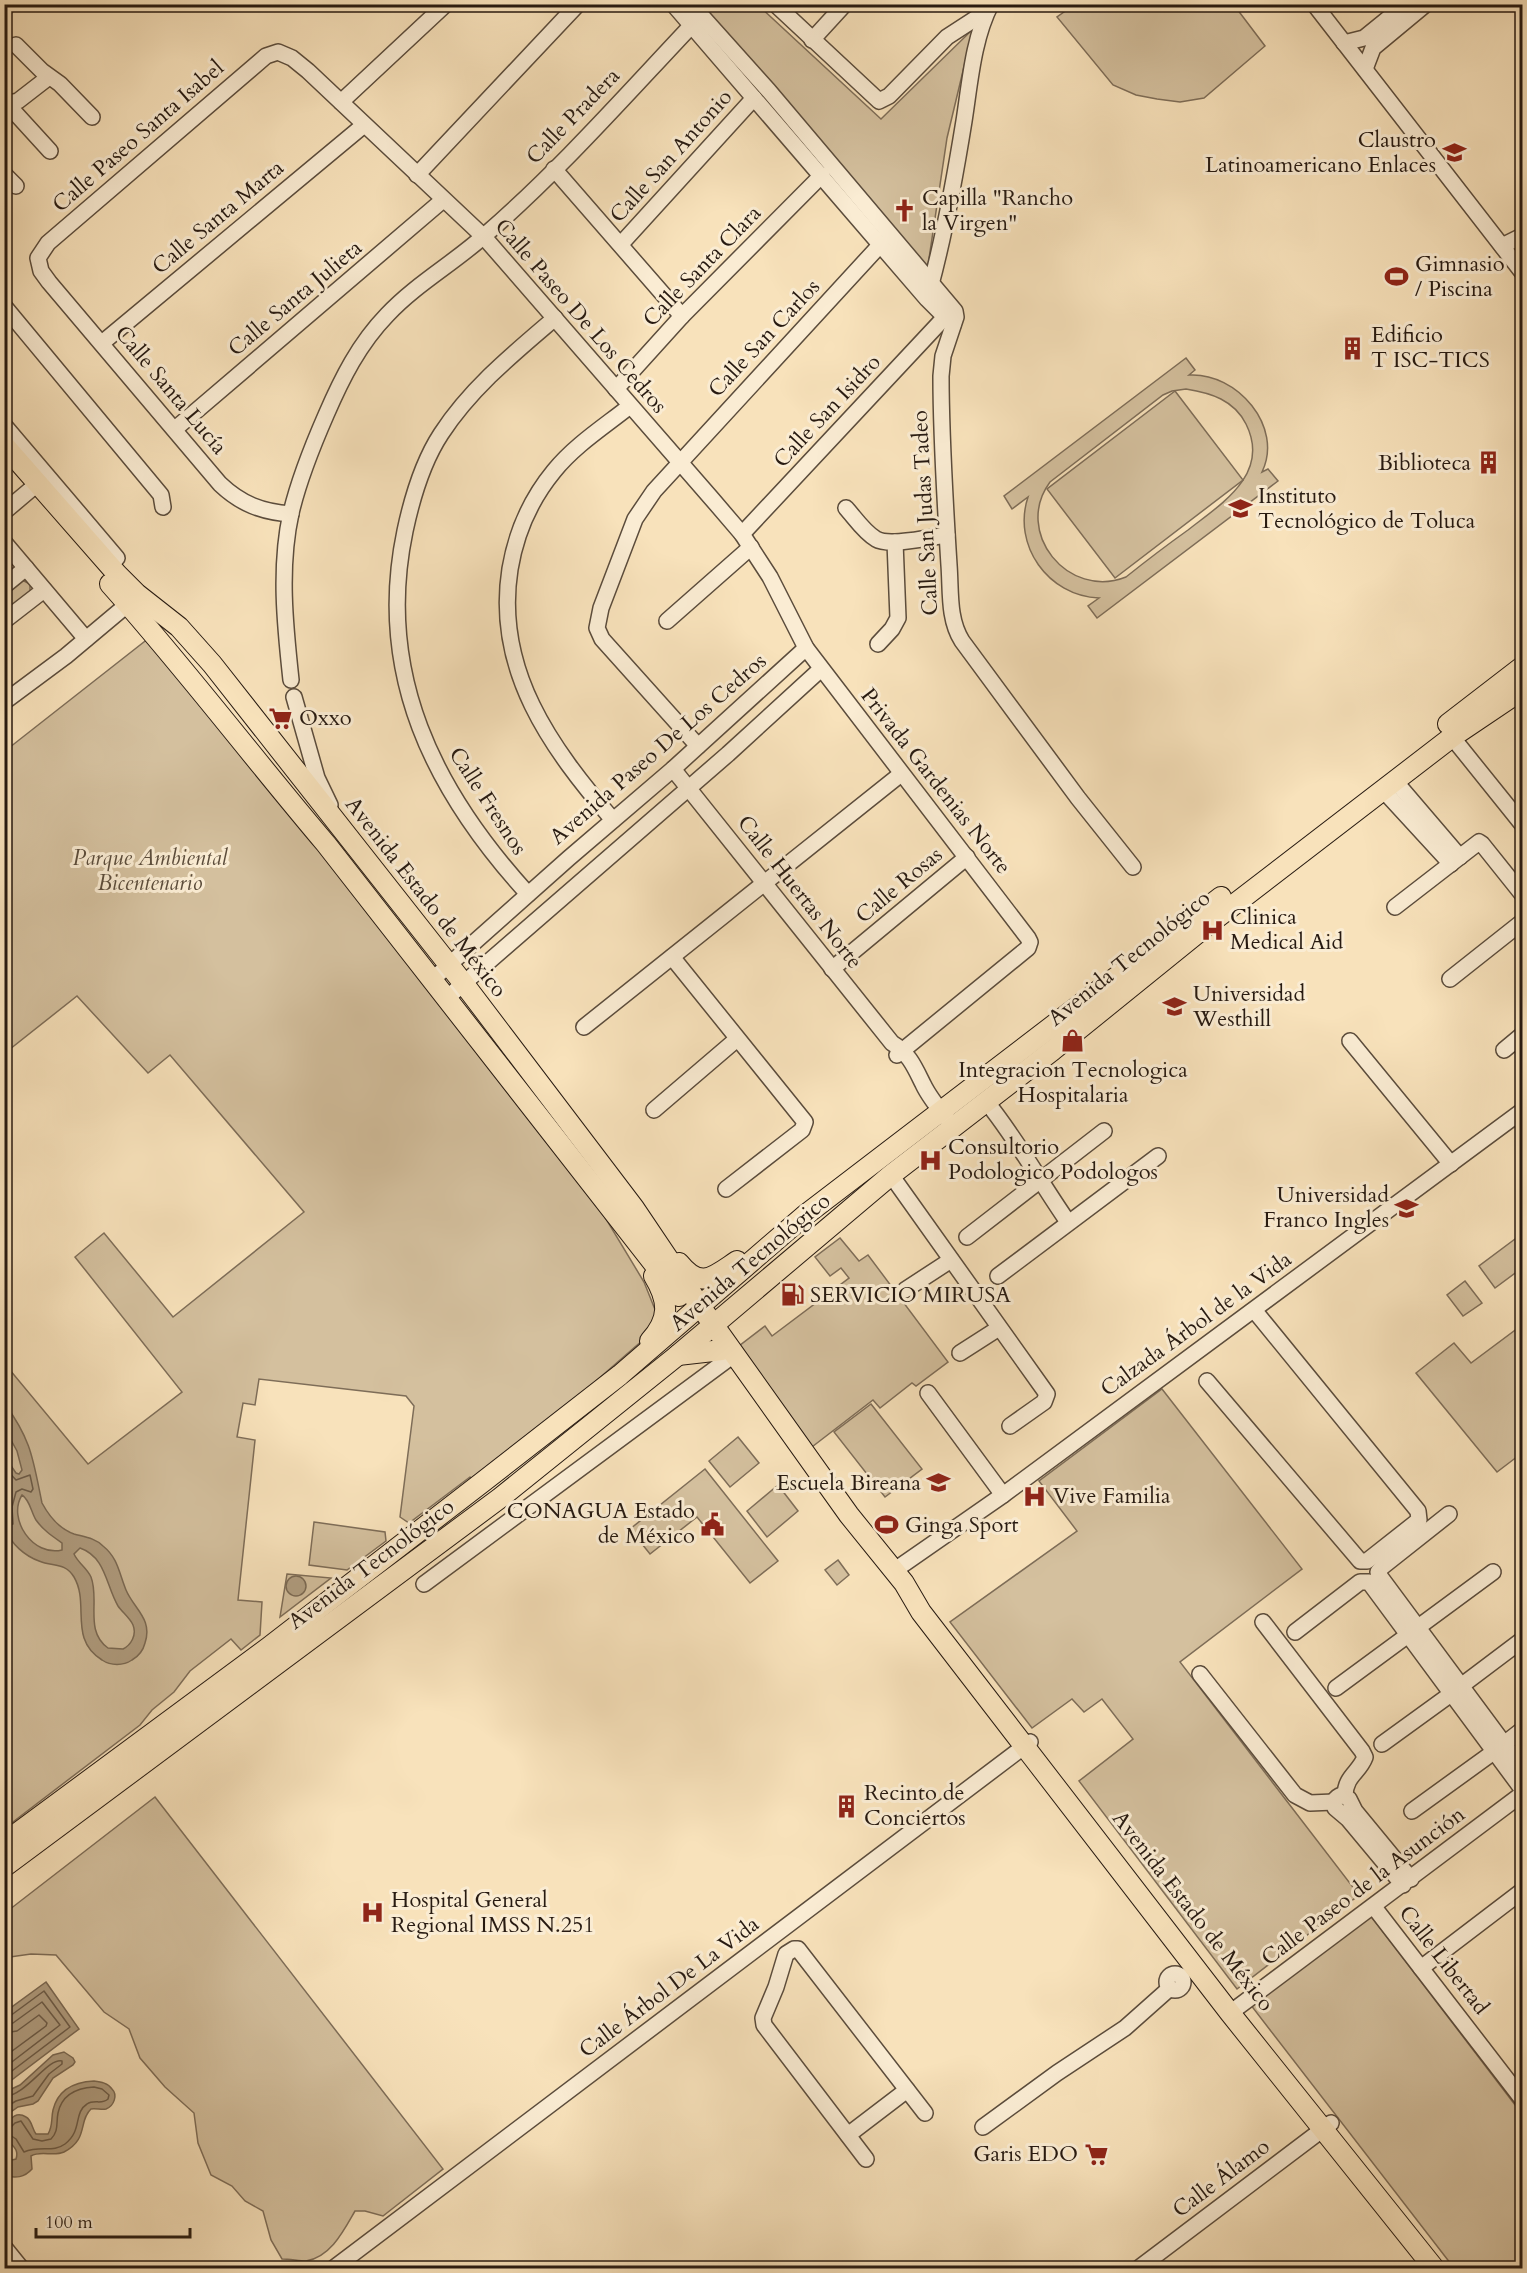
<svg xmlns="http://www.w3.org/2000/svg" width="1527" height="2273" font-family="Cardo,serif">
<style>
.green{fill:#d4c09e;stroke:#7e6d58;stroke-width:1.5;fill-rule:evenodd}
.water{fill:#b19e81;stroke:#7a6954;stroke-width:1.5;fill-rule:evenodd}
.lines{fill:none;stroke-linecap:round;stroke-linejoin:round}
.shore{stroke:#6c5c49;stroke-width:1.5}
.minor-casing{stroke:#5b4c3c;stroke-width:18}
.major-casing{stroke:#271a11;stroke-width:22}
.minor{stroke:#faecd3;stroke-width:15}
.major{stroke:#f8e2bb;stroke-width:20}
.labels{text-anchor:middle;dominant-baseline:central;stroke-width:6;stroke-linejoin:round;paint-order:stroke}
.street-label{font-size:22px;fill:#271a11;stroke:#faecd3}
.poi-label{font-size:22px;fill:#271a11;stroke:#faecd3;text-anchor:start}
.park-label{font-size:22px;font-style:italic;fill:#5b4c3b;stroke:#faecd3}
</style>
<rect width="100%" height="100%" fill="#f8e2bb"/>
<filter id="stains"><feTurbulence type="fractalNoise" baseFrequency=".00333" numOctaves="4"/><feColorMatrix values="0 0 0 0 .2 0 0 0 0 .09 0 0 0 0 .02 0 0 0 .5 -.17"/></filter>
<radialGradient id="worn" r=".72"><stop offset=".6" stop-color="#630" stop-opacity="0"/><stop offset="1" stop-color="#630" stop-opacity=".3"/></radialGradient>
<g class="green">
<polygon points="695,5 758,5 881,119 973,29 947,138 927,272"/>
<polygon points="1074,5 1234,5 1265,46 1204,98 1180,102 1157,99 1136,95 1113,85 1057,17"/>
<path d="M 1186,358 L 1195,370 L 1189,375 C 1237,372 1284,427 1262,472 L 1268,469 L 1278,481 L 1097,618 L 1088,606 L 1099,598 C 1048,596 1012,545 1028,497 L 1012,509 L 1004,496 ZM 1186,389 C 1211,393 1234,400 1246,424 C 1271,474 1221,504 1188,530 C 1167,545 1146,561 1126,577 C 1068,600 1013,532 1050,482 L 1163,395 L 1172,391 Z"/>
<polygon points="1175,391 1243,480 1115,578 1047,489"/>
<polygon points="22,580 30,584 30,592 5,614 5,593"/>
<polygon points="149,638 225,731 594,1199 644,1282 656,1312 651,1333 566,1407 472,1480 470,1477 409,1523 400,1517 414,1406 406,1396 259,1379 255,1405 243,1403 237,1437 255,1440 238,1600 262,1602 260,1635 241,1650 231,1639 190,1671 174,1692 152,1710 140,1725 5,1828 5,1364 88,1464 182,1392 75,1257 104,1233 173,1317 304,1212 170,1055 148,1073 77,996 5,1053 5,751"/>
<polygon points="840,1238 859,1261 868,1255 948,1362 916,1386 912,1383 880,1408 873,1400 808,1450 739,1346 765,1326 772,1336 849,1278 841,1268 830,1276 815,1257"/>
<polygon points="1515,1239 1522,1250 1522,1268 1495,1288 1479,1266"/>
<polygon points="1465,1281 1482,1303 1463,1316 1447,1295"/>
<polygon points="1522,1325 1522,1453 1497,1472 1416,1373 1454,1343 1471,1363"/>
<polygon points="1162,1389 1302,1569 1180,1662 1359,1895 1237,1989 1079,1781 1133,1739 1102,1699 1084,1712 1072,1699 1032,1728 950,1622 1077,1531 1039,1481"/>
<polygon points="871,1404 922,1469 885,1497 834,1432"/>
<polygon points="738,1437 759,1463 730,1487 709,1461"/>
<polygon points="705,1469 778,1561 750,1583 697,1517 650,1554 630,1529"/>
<polygon points="778,1485 798,1511 767,1537 747,1511"/>
<polygon points="314,1522 385,1532 386,1541 347,1570 309,1565"/>
<polygon points="838,1560 849,1575 837,1585 825,1570"/>
<polygon points="287,1574 331,1578 280,1617"/>
<path d="M 155,1797 L 443,2169 L 383,2216 L 365,2211 L 355,2211 C 344,2230 331,2257 306,2261 C 299,2261 290,2259 282,2259 L 271,2240 L 263,2211 L 245,2201 L 232,2186 L 211,2175 L 198,2143 L 194,2113 L 165,2087 L 140,2058 L 129,2029 L 104,2012 L 56,1955 L 31,1954 L 10,1957 L 5,1953 L 5,1913 Z"/>
<polygon points="1371,1916 1522,2114 1522,2268 1454,2268 1250,2004"/>
</g>
<g class="water">
<path d="M 5,1404 C 32,1441 33,1460 42,1503 C 49,1516 60,1529 74,1534 C 85,1537 95,1538 103,1546 C 118,1558 119,1573 126,1590 C 134,1609 153,1619 145,1643 C 143,1651 139,1656 132,1660 C 123,1666 111,1666 102,1660 C 68,1639 90,1604 74,1577 C 65,1562 53,1567 39,1561 C 25,1556 11,1544 6,1530 C 2,1519 6,1505 6,1494 C 5,1482 4,1470 5,1457 L 16,1473 L 19,1474 L 22,1470 L 17,1451 L 5,1429 ZM 22,1495 C 30,1500 31,1512 36,1520 C 43,1530 52,1536 62,1543 L 62,1550 C 33,1557 7,1519 22,1495 ZM 80,1548 C 106,1557 106,1586 118,1606 C 122,1612 130,1618 133,1625 C 137,1635 131,1645 123,1649 L 108,1648 C 84,1631 100,1600 91,1577 C 87,1568 78,1563 74,1554 Z"/>
<circle cx="296" cy="1586" r="10"/>
<polygon points="46,1982 79,2029 5,2085 5,2012"/>
<polygon points="64,2052 73,2058 75,2062 73,2065 53,2078 38,2101 33,2104 18,2107 5,2116 5,2092 20,2085 53,2055"/>
<path d="M 94,2081 C 101,2082 108,2083 112,2089 C 118,2095 114,2106 106,2109 C 102,2110 95,2108 91,2109 C 78,2121 89,2139 64,2152 C 53,2157 41,2150 31,2156 L 32,2169 C 24,2178 16,2178 5,2176 L 5,2155 L 12,2160 L 16,2159 C 20,2147 9,2145 5,2136 C 4,2126 13,2109 26,2117 C 32,2120 32,2129 36,2134 L 48,2134 C 53,2126 51,2119 53,2110 C 58,2089 75,2082 94,2081 Z"/>
</g>
<g class="lines">
<g class="shore">
<polyline points="4,1467 16,1480 30,1475 33,1489 31,1492 22,1489 16,1492 12,1507 13,1524 4,1526"/>
<polyline points="4,2017 10,2016 44,1991 70,2027 4,2077"/>
<polyline points="4,2024 13,2023 42,2002 60,2025 4,2068"/>
<polyline points="4,2033 17,2031 39,2015 47,2023 46,2026 4,2057"/>
<path d="M 94,2087 L 102,2089 L 109,2095 L 108,2099 C 102,2105 94,2099 87,2104 C 73,2113 83,2130 65,2144 C 53,2153 40,2145 24,2152 L 16,2139 L 7,2133 L 8,2130 L 15,2123 L 21,2121 L 33,2139 L 42,2141 L 51,2139 C 59,2131 56,2123 58,2113 C 62,2094 77,2088 94,2087 Z"/>
<path d="M 4,2097 C 28,2094 47,2058 62,2061 L 62,2064 L 49,2074 L 33,2096 L 16,2101 L 4,2108"/>
</g>
<defs>
<g id="minor">
<polyline points="673,4 927,299 953,325"/>
<path d="M 691,4 L 769,91 L 955,311 L 956,317 L 943,356 L 941,376 C 941,439 945,502 949,565 C 951,591 948,619 962,641 L 1078,798 L 1133,867"/>
<polyline points="775,4 879,101 889,96 947,37 987,11"/>
<polyline points="1314,4 1522,272"/>
<polyline points="4,9 9,4"/>
<polyline points="812,40 845,4"/>
<polyline points="1344,43 1364,38 1406,4"/>
<polyline points="16,45 42,71 60,84 92,117"/>
<polyline points="1365,69 1373,48 1426,4"/>
<polyline points="341,102 446,4"/>
<polyline points="4,104 18,101 49,77"/>
<polyline points="8,105 50,151"/>
<polyline points="554,169 682,316"/>
<polyline points="4,174 16,186"/>
<polyline points="417,175 578,4"/>
<polyline points="621,244 754,98"/>
<polyline points="1502,246 1522,236"/>
<path d="M 930,288 C 945,233 955,177 964,121 C 970,83 973,39 991,4"/>
<polyline points="4,306 161,495 163,507"/>
<polyline points="102,343 364,125"/>
<polyline points="616,389 682,316 822,175"/>
<polyline points="4,425 117,558"/>
<polyline points="175,429 443,200"/>
<path d="M 846,508 C 855,518 864,532 876,539 C 889,547 931,537 947,535"/>
<polyline points="4,512 30,490"/>
<path d="M 291,514 C 262,512 241,504 220,484 L 49,282 L 41,271 L 38,258 L 48,243 L 266,56 L 278,52 L 292,58 L 308,71 L 484,237 L 712,499 L 742,534 L 770,577 L 806,648 L 1028,938 L 1030,942 L 1028,948 L 897,1055"/>
<polyline points="742,534 945,317"/>
<polyline points="4,542 86,639"/>
<polyline points="4,586 26,568"/>
<polyline points="4,621 44,590"/>
<polyline points="667,621 751,547"/>
<polyline points="878,644 892,629 898,618 895,542"/>
<path d="M 291,680 C 285,625 279,567 291,513 C 299,479 312,447 326,415 C 342,378 359,344 387,315 C 416,284 454,263 485,235 C 559,171 625,96 692,25"/>
<polyline points="294,697 317,778 330,805"/>
<polyline points="4,702 66,656 128,604"/>
<polyline points="1452,737 1522,824"/>
<polyline points="698,746 602,639 597,628 601,608 635,519 654,491 881,244"/>
<path d="M 673,769 L 892,1043 C 909,1053 915,1068 923,1084 C 929,1097 939,1109 948,1120"/>
<polyline points="1395,781 1460,857"/>
<polyline points="1383,790 1451,864"/>
<path d="M 613,820 C 551,748 494,670 510,569 C 516,533 531,499 554,471 C 575,445 605,426 630,406"/>
<path d="M 528,894 C 434,791 375,674 405,531 C 412,498 422,463 441,434 C 471,388 514,353 555,318"/>
<polyline points="1395,907 1479,842 1482,844 1522,894"/>
<polyline points="672,957 805,1122 802,1130 726,1189"/>
<polyline points="832,969 967,857"/>
<polyline points="433,979 569,858 673,769 806,648"/>
<polyline points="1450,979 1522,922"/>
<polyline points="448,997 728,754 821,669"/>
<polyline points="584,1027 901,774"/>
<polyline points="1350,1041 1451,1164"/>
<polyline points="1504,1050 1522,1035"/>
<path d="M 985,1100 C 1017,1139 1040,1182 1068,1222"/>
<polyline points="654,1110 737,1039"/>
<polyline points="891,1175 1047,1394 1044,1402 1010,1426"/>
<polyline points="967,1237 1104,1131"/>
<polyline points="998,1276 1158,1156"/>
<polyline points="905,1290 951,1260"/>
<polyline points="960,1353 999,1328"/>
<polyline points="1207,1381 1360,1561 1367,1561 1419,1520 1418,1511 1254,1310"/>
<polyline points="928,1393 1003,1495"/>
<polyline points="1449,1514 1382,1567 1378,1572 1379,1575 1522,1768"/>
<polyline points="895,1570 1003,1495 1522,1111"/>
<polyline points="424,1584 735,1354"/>
<path d="M 1263,1622 L 1362,1751 L 1365,1757 C 1359,1773 1346,1775 1345,1795"/>
<polyline points="1417,1628 1493,1572"/>
<polyline points="1295,1632 1360,1582 1369,1582 1522,1789"/>
<polyline points="1200,1674 1295,1795 1310,1803 1334,1802"/>
<polyline points="1461,1686 1522,1640"/>
<polyline points="1336,1688 1408,1635"/>
<polyline points="1382,1744 1451,1694"/>
<polyline points="1504,1744 1522,1730"/>
<polyline points="1412,1811 1495,1751"/>
<path d="M 1403,1885 L 1348,1819 L 1335,1808 C 1333,1802 1335,1797 1342,1795 L 1349,1799 L 1355,1811 L 1411,1879"/>
<polyline points="1374,1907 1522,2099"/>
<polyline points="1421,1968 1522,1891"/>
<circle cx="1175" cy="1982" r="8"/>
<polyline points="1230,2013 1522,1794"/>
<polyline points="983,2127 1057,2073 1125,2028 1170,1988"/>
<polyline points="848,2135 907,2090"/>
<polyline points="866,2159 764,2025 763,2018 776,1987 786,1954 794,1949 798,1949 925,2113"/>
<polyline points="4,2247 21,2268"/>
<polyline points="334,2268 1030,1742"/>
<polyline points="1139,2268 1331,2123"/>
</g>
<g id="major">
<polyline points="4,445 117,574 137,594 179,627 212,664 464,984 634,1208 700,1306 849,1515 904,1583 921,1612 1230,2013 1434,2268"/>
<path d="M 110,584 C 185,668 253,758 326,844 L 679,1296"/>
<polyline points="1448,724 1522,667"/>
<path d="M 679,1263 C 701,1290 713,1277 737,1261"/>
<path d="M 650,1341 C 670,1319 669,1301 654,1276"/>
<polyline points="678,1355 722,1350"/>
<polyline points="4,1843 269,1647 484,1481 620,1375 804,1216 1221,897"/>
<polyline points="4,1867 500,1498 678,1355 891,1175 1053,1050 1210,923 1452,737 1522,690"/>
</g>
</defs>
<use href="#minor" class="minor-casing"/>
<use href="#major" class="major-casing"/>
<use href="#minor" class="minor"/>
<use href="#major" class="major"/>
</g>
<defs>
<symbol id="school-bare" viewBox="-9 -9 18 18"><path d="M0-5L7-2L0 1L-7-2ZM-4 1L0 2.5L4 1V4Q0 6-4 4Z" fill="#8f2418" stroke="#faecd3" stroke-width="2.5" paint-order="stroke"/></symbol>
<symbol id="church-bare" viewBox="-9 -9 18 18"><path d="M-1.2-6h2.4v3.5h3.3v2.4h-3.3V6h-2.4V-.1h-3.3v-2.4h3.3Z" fill="#8f2418" stroke="#faecd3" stroke-width="2.5" paint-order="stroke"/></symbol>
<symbol id="stadium-bare" viewBox="-9 -9 18 18"><path d="M0-5a6.5 5 0 1 0 0 10a6.5 5 0 1 0 0-10ZM-3.5-1.8h7v3.6h-7Z" fill="#8f2418" stroke="#faecd3" stroke-width="2.5" paint-order="stroke"/></symbol>
<symbol id="building-bare" viewBox="-9 -9 18 18"><path d="M-4-6H4V6H1V3H-1V6H-4ZM-2.5-4.3h1.7v1.8h-1.7ZM.8-4.3h1.7v1.8H.8ZM-2.5-1h1.7V.8h-1.7ZM.8-1h1.7V.8H.8Z" fill="#8f2418" stroke="#faecd3" stroke-width="2.5" paint-order="stroke"/></symbol>
<symbol id="university-bare" viewBox="-9 -9 18 18"><path d="M0-5L7-2L0 1L-7-2ZM-4 1L0 2.5L4 1V4Q0 6-4 4Z" fill="#8f2418" stroke="#faecd3" stroke-width="2.5" paint-order="stroke"/></symbol>
<symbol id="supermarket-bare" viewBox="-9 -9 18 18"><path d="M-6-5.5h2.5l.6 2H6L4.5 2H-2.5L-4.4-4H-6ZM-1.5 3.2a1.3 1.3 0 1 0 .1 0ZM3 3.2a1.3 1.3 0 1 0 .1 0Z" fill="#8f2418" stroke="#faecd3" stroke-width="2.5" paint-order="stroke"/></symbol>
<symbol id="hospital-bare" viewBox="-9 -9 18 18"><path d="M-5-5h3v3.5h4V-5h3V5h-3V1.5h-4V5h-3Z" fill="#8f2418" stroke="#faecd3" stroke-width="2.5" paint-order="stroke"/></symbol>
<symbol id="shop-bare" viewBox="-9 -9 18 18"><path d="M-5-2.5h2.3a2.7 3.5 0 0 1 5.4 0H5L5.5 6h-11ZM-1.5-2.5h3a1.5 2.3 0 0 0-3 0Z" fill="#8f2418" stroke="#faecd3" stroke-width="2.5" paint-order="stroke"/></symbol>
<symbol id="fuel-bare" viewBox="-9 -9 18 18"><path d="M-5.5-6h7V0h2V4h1.3V-2.5L3-4.5l.8-.8L6-3V5H2.5V1h-1V6h-7ZM-4.2-4.7v3.2H.2V-4.7Z" fill="#8f2418" stroke="#faecd3" stroke-width="2.5" paint-order="stroke"/></symbol>
<symbol id="civic-bare" viewBox="-9 -9 18 18"><path d="M-.6-6.5H3V-4.5H.6V-3L4-1V1h2V6H-6V1h2V-1L-.6-3ZM-1.2 2.5V6h2.4V2.5Z" fill="#8f2418" stroke="#faecd3" stroke-width="2.5" paint-order="stroke"/></symbol>
</defs>
<g fill-rule="evenodd">
<use href="#school-bare" x="1438" y="136" width="33" height="33"/>
<use href="#church-bare" x="888" y="194" width="33" height="33"/>
<use href="#stadium-bare" x="1380" y="260" width="33" height="33"/>
<use href="#building-bare" x="1336" y="332" width="33" height="33"/>
<use href="#building-bare" x="1472" y="446" width="33" height="33"/>
<use href="#university-bare" x="1224" y="492" width="33" height="33"/>
<use href="#supermarket-bare" x="264" y="702" width="33" height="33"/>
<use href="#hospital-bare" x="1196" y="914" width="33" height="33"/>
<use href="#university-bare" x="1158" y="990" width="33" height="33"/>
<use href="#shop-bare" x="1056" y="1024" width="33" height="33"/>
<use href="#hospital-bare" x="914" y="1144" width="33" height="33"/>
<use href="#university-bare" x="1390" y="1192" width="33" height="33"/>
<use href="#fuel-bare" x="776" y="1278" width="33" height="33"/>
<use href="#school-bare" x="922" y="1466" width="33" height="33"/>
<use href="#hospital-bare" x="1018" y="1480" width="33" height="33"/>
<use href="#civic-bare" x="696" y="1508" width="33" height="33"/>
<use href="#stadium-bare" x="870" y="1508" width="33" height="33"/>
<use href="#building-bare" x="830" y="1790" width="33" height="33"/>
<use href="#hospital-bare" x="356" y="1896" width="33" height="33"/>
<use href="#supermarket-bare" x="1080" y="2138" width="33" height="33"/>
</g>
<g class="labels">
<g class="street-label">
<text transform="translate(573 116) rotate(-46)">Calle Pradera</text>
<text transform="translate(138 136) rotate(-41)">Calle Paseo Santa Isabel</text>
<text transform="translate(671 156) rotate(-48)">Calle San Antonio</text>
<text transform="translate(218 217) rotate(-40)">Calle Santa Marta</text>
<text transform="translate(702 266) rotate(-46)">Calle Santa Clara</text>
<text transform="translate(295 298) rotate(-40)">Calle Santa Julieta</text>
<text transform="translate(581 316) rotate(49)">Calle Paseo De Los Cedros</text>
<text transform="translate(764 338) rotate(-47)">Calle San Carlos</text>
<text transform="translate(171 390) rotate(50)">Calle Santa Lucía</text>
<text transform="translate(827 411) rotate(-47)">Calle San Isidro</text>
<text transform="translate(925 513) rotate(-93)">Calle San Judas Tadeo</text>
<text transform="translate(658 749) rotate(-41)">Avenida Paseo De Los Cedros</text>
<text transform="translate(936 781) rotate(52)">Privada Gardenias Norte</text>
<text transform="translate(488 801) rotate(57)">Calle Fresnos</text>
<text transform="translate(899 885) rotate(-40)">Calle Rosas</text>
<text transform="translate(800 892) rotate(52)">Calle Huertas Norte</text>
<text transform="translate(426 897) rotate(52)">Avenida Estado de México</text>
<text transform="translate(1129 958) rotate(-39)">Avenida Tecnológico</text>
<text transform="translate(750 1262) rotate(-40)">Avenida Tecnológico</text>
<text transform="translate(1196 1324) rotate(-36)">Calzada Árbol de la Vida</text>
<text transform="translate(371 1564) rotate(-37)">Avenida Tecnológico</text>
<text transform="translate(1363 1886) rotate(-37)">Calle Paseo de la Asunción</text>
<text transform="translate(1193 1911) rotate(52)">Avenida Estado de México</text>
<text transform="translate(1444 1960) rotate(52)">Calle Libertad</text>
<text transform="translate(669 1987) rotate(-37)">Calle Árbol De La Vida</text>
<text transform="translate(1221 2178) rotate(-37)">Calle Álamo</text>
</g>
<g class="poi-label">
<text x="1436" y="140" text-anchor="end">Claustro<tspan x="1436" dy="25">Latinoamericano Enlaces</tspan></text>
<text x="922" y="198">Capilla "Rancho<tspan x="922" dy="25">la Virgen"</tspan></text>
<text x="1415" y="264">Gimnasio<tspan x="1415" dy="25">/ Piscina</tspan></text>
<text x="1371" y="335">Edificio<tspan x="1371" dy="25">T ISC-TICS</tspan></text>
<text x="1471" y="463" text-anchor="end">Biblioteca</text>
<text x="1258" y="496">Instituto<tspan x="1258" dy="25">Tecnológico de Toluca</tspan></text>
<text x="299" y="718">Oxxo</text>
<text x="1230" y="917">Clinica<tspan x="1230" dy="25">Medical Aid</tspan></text>
<text x="1193" y="994">Universidad<tspan x="1193" dy="25">Westhill</tspan></text>
<text x="1073" y="1070" text-anchor="middle">Integracion Tecnologica<tspan x="1073" dy="25">Hospitalaria</tspan></text>
<text x="948" y="1147">Consultorio<tspan x="948" dy="25">Podologico Podologos</tspan></text>
<text x="1389" y="1195" text-anchor="end">Universidad<tspan x="1389" dy="25">Franco Ingles</tspan></text>
<text x="810" y="1295">SERVICIO MIRUSA</text>
<text x="921" y="1483" text-anchor="end">Escuela Bireana</text>
<text x="1053" y="1496">Vive Familia</text>
<text x="695" y="1511" text-anchor="end">CONAGUA Estado<tspan x="695" dy="25">de México</tspan></text>
<text x="905" y="1525">Ginga Sport</text>
<text x="864" y="1793">Recinto de<tspan x="864" dy="25">Conciertos</tspan></text>
<text x="391" y="1900">Hospital General<tspan x="391" dy="25">Regional IMSS N.251</tspan></text>
<text x="1078" y="2154" text-anchor="end">Garis EDO</text>
</g>
<g class="park-label">
<text x="150" y="858">Parque Ambiental<tspan x="150" dy="25">Bicentenario</tspan></text>
</g>
</g>
<rect width="1527" height="2273" fill="none" stroke="#f8e2bb" stroke-width="24"/>
<rect x="6" y="6" width="1515" height="2261" fill="none" stroke="#271a11" stroke-width="3"/>
<rect x="12" y="12" width="1503" height="2249" fill="none" stroke="#271a11" stroke-width="1.5"/>
<path d="M36 2228v9h154v-9" fill="none" stroke="#271a11" stroke-width="3"/>
<text x="45" y="2228" font-size="18" fill="#271a11" stroke="#faecd3" stroke-width="4.5" paint-order="stroke">100 m</text>
<rect width="100%" height="100%" filter="url(#stains)"/>
<rect width="100%" height="100%" fill="url(#worn)"/>
</svg>
